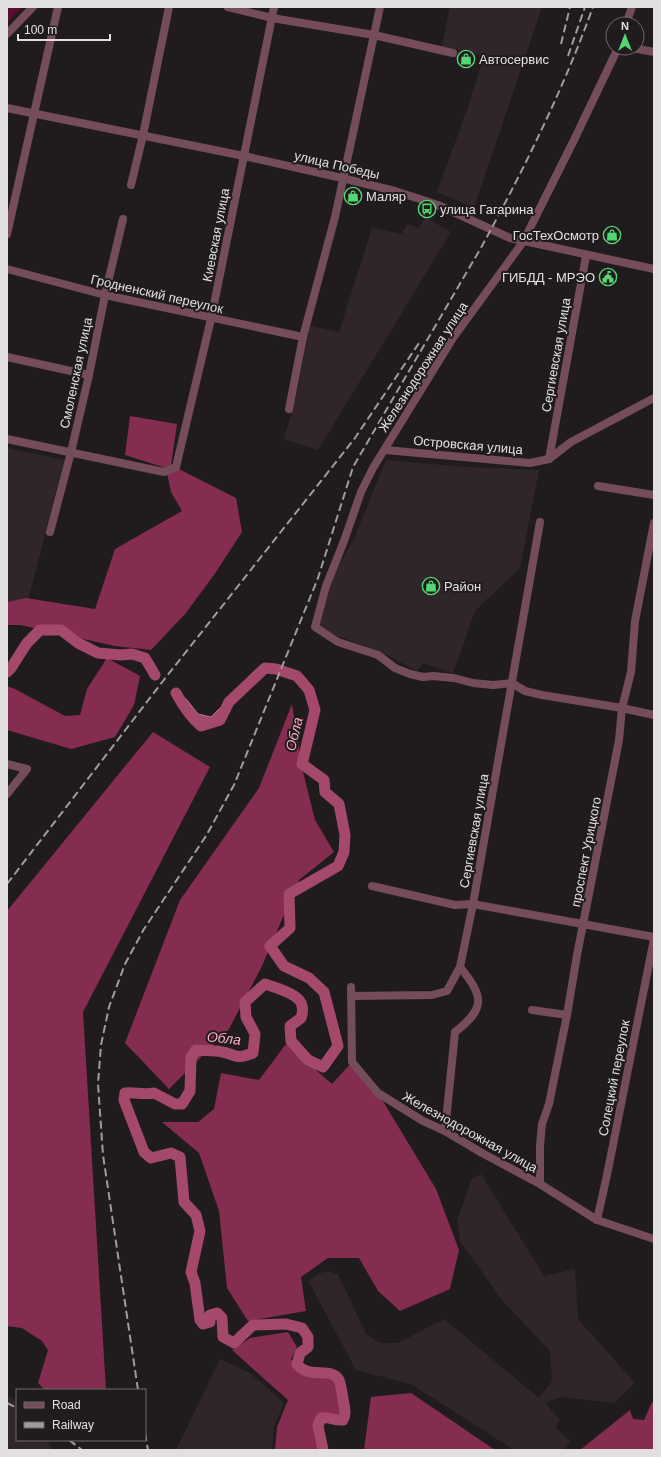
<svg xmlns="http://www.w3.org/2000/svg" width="661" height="1457" font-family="Helvetica,sans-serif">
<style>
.built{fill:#302629}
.green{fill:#580f30}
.forest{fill:#852c51}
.water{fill:#a4486c;stroke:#b7758f}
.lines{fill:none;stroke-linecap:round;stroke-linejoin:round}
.river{stroke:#a4486c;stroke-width:11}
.minor{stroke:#754d5a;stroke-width:8}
.rail{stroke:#a09c9d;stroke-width:2;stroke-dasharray:8 4;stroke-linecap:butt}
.labels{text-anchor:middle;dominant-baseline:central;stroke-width:4;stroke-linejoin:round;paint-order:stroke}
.poi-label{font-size:13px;fill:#e2dfe0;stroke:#201c1d;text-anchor:start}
.street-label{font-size:13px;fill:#e2dfe0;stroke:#201c1d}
.water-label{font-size:14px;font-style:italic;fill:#faadc6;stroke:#201c1d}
</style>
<rect width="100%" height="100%" fill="#201c1d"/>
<g class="built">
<polygon points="450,7 542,7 474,208 437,192 467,110 484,56 442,46"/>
<polygon points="425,217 451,232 318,450 284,439 296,397 310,326 339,332 372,228 401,234 408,224 419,228"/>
<polygon points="7,448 64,460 26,608 7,605"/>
<polygon points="386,460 466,467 539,470 520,568 475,611 453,673 423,663 417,671 387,655 315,627 326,586 353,541"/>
<polygon points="481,1174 544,1276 575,1269 578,1319 635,1383 614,1403 561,1397 545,1403 560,1420 555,1427 570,1441 565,1450 514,1450 411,1384 356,1370 309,1282 318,1274 327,1271 338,1274 366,1334 380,1343 398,1343 444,1319 539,1398 552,1381 550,1351 502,1300 460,1241 457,1221 472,1178"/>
<polygon points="220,1359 250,1373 284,1403 274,1427 272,1450 176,1450"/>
<polygon points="7,1395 17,1402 17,1440 46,1440 54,1450 7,1450"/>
</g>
<polygon class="green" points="7,7 23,7 7,22"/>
<g class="forest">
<polygon points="130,416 177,424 171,465 236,498 242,532 214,575 185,614 151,650 115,646 20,625 7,625 7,602 26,598 95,609 115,549 182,511 171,492 166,468 125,455"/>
<polygon points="107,658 140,676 134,705 115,737 71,749 7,730 7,686 15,689 65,716 80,715 87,689"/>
<polygon points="292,704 302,768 315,820 334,852 299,880 262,966 229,1029 169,1089 125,1043 180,900 259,788"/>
<polygon points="153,732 210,767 83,1012 106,1390 45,1390 38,1383 48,1350 42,1341 22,1328 7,1326 7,911"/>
<polygon points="286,1044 332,1084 352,1062 378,1093 436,1189 459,1250 450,1289 400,1311 378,1291 359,1258 328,1258 301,1277 306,1311 248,1321 227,1288 219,1211 199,1153 162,1122 198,1122 214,1109 221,1073 259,1080"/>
<path d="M 288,1332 L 297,1347 L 291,1359 L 300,1372 L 315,1376 L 332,1377 L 336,1381 L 343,1414 L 342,1417 C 331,1418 330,1412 318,1416 L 316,1426 L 320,1450 L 275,1450 L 277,1427 L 288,1400 L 232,1350 L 250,1338 Z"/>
<polygon points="411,1393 495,1450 364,1450 371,1397"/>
<polygon points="652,1402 654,1402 654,1450 580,1450 630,1410 633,1419 644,1420"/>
</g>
<path class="water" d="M 264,663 L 265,668 L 229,702 L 220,720 L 201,726 C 190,717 183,706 176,693 L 179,693 L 187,700 L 198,714 L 211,717 L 243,685 L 250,675 Z"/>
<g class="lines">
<g class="river">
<polyline points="7,672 11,668 27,643 40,630 61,630 78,643 98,653 121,655 132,654 145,658 155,675"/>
<path d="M 176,693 C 183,706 190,717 201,726 L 220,720 L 229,702 L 265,668 L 276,669 L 297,676 L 309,690 L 315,710 L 302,764 L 324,780 L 325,792 L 339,804 L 345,835 L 344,852 L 338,866 L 289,894 L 290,928 L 270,946 L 284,966 L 309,978 L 324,992 L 338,1046 L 323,1067 L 308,1060 L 291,1041 L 290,1026 L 301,1018 C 302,1015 303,1009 302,1006 C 301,994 274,987 265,984 L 245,1002 L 246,1017 L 255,1034 L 253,1053 C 235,1060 238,1055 222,1052 C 214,1050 204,1051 196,1050 L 191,1057 L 190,1091 L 182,1104 L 175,1104 L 154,1093 C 144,1095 135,1092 125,1093 L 124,1100 L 144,1152 L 151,1158 L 171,1153 L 180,1157 L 184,1202 L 196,1215 L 200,1231 L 191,1272 L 195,1283 L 200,1320 L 203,1324 L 210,1322 L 210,1315 L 217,1313 L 222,1318 L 223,1337 L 234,1343 L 253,1325 L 286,1324 L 302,1328 L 308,1337 L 308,1347 L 300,1353 L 297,1364 C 308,1380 332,1366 339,1380 C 341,1385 342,1393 343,1399 C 344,1406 347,1413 343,1420 C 334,1421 328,1416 321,1418 L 318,1426 L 323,1450"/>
</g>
<g class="minor">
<polyline points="228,7 272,18 374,35 453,53"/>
<polyline points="626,24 632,7"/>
<polyline points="7,34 33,7"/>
<polyline points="618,48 574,140 523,242 453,338 373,468 361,492 344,541 326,586 315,627 338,642 378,655 395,668 410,674 423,677 433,676 454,678 473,683 493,685 512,683 525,691 542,695 622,708 654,715"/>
<polyline points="633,48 654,52"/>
<polyline points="7,108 244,156 342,178 395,191 438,205 510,238 654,269"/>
<polyline points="131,185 143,135 169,7"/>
<polyline points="7,234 58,7"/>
<polyline points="7,269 105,295 303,337"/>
<polyline points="7,357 89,375"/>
<polyline points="289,409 303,337 335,217 380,7"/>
<polyline points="7,439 164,472 176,467 211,319 274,7"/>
<polyline points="385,450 530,463 549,459 571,442 654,398"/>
<polyline points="549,459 586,256"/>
<polyline points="598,486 654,495"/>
<polyline points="50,532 71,452 89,375 105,295 123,219"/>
<polyline points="7,764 27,769 7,794"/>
<polyline points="372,886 455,905 473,904 654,937"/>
<polyline points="351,987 352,1062 378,1093 423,1121 445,1131 482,1153 540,1184 597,1220 654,1239"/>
<polyline points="351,996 432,995 447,991 460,967"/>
<polyline points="532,1010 567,1015"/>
<path d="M 445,1131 L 455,1032 C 486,1008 484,997 460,967 L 473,904 L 540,522"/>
<polyline points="540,1184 540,1146 542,1124 549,1104 567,1015 577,955 619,740 622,708 631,672 635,621 654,523"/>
<polyline points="597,1220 607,1175 654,939"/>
</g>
<g class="rail">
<polyline points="561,44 570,7"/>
<polyline points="568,56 585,7"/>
<polyline points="7,884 163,681 355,438 421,340"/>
<path d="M 138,1390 L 103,1155 L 98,1084 L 101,1045 L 109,1007 L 125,964 L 144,929 L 206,836 L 234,785 L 318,578 L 353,467 L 482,246 C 524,169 563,90 593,7"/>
<polyline points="7,1403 17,1408"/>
<polyline points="145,1433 148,1450"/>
<polyline points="69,1440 82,1450"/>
</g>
</g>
<defs>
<symbol id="shop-ring" viewBox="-11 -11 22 22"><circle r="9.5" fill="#201c1d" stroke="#54d672" stroke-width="1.5"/><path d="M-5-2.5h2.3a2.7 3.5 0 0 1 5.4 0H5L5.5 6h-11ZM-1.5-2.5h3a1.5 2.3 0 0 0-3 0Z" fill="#54d672"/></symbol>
<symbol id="bus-ring" viewBox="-11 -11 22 22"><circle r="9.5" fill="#201c1d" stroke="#54d672" stroke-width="1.5"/><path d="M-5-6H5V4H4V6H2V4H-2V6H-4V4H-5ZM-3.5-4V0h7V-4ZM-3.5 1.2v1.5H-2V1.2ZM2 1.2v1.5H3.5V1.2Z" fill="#54d672"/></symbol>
<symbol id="civic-ring" viewBox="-11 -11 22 22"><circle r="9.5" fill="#201c1d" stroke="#54d672" stroke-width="1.5"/><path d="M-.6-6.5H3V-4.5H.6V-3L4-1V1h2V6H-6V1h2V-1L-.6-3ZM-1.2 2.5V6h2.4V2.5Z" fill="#54d672"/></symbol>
</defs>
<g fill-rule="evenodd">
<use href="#shop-ring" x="456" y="49" width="20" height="20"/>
<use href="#shop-ring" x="343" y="186" width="20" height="20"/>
<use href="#bus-ring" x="417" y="199" width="20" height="20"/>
<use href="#shop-ring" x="602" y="225" width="20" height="20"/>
<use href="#civic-ring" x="598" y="267" width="20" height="20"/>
<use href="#shop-ring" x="421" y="576" width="20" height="20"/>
</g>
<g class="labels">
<g class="poi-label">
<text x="479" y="59">Автосервис</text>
<text x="366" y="196">Маляр</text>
<text x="440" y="209">улица Гагарина</text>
<text x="599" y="235" text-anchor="end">ГосТехОсмотр</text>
<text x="595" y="277" text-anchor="end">ГИБДД - МРЭО</text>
<text x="444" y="586">Район</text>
</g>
<g class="street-label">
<text transform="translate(337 165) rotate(13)">улица Победы</text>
<text transform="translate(216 235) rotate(-79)">Киевская улица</text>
<text transform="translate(157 294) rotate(13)">Гродненский переулок</text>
<text transform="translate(556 355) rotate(-80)">Сергиевская улица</text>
<text transform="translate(423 367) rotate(-57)">Железнодорожная улица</text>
<text transform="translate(76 373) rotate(-78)">Смоленская улица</text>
<text transform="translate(468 445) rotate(5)">Островская улица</text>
<text transform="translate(474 831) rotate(-80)">Сергиевская улица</text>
<text transform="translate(586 852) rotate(-79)">проспект Урицкого</text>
<text transform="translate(614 1078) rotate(-79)">Солецкий переулок</text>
<text transform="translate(470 1132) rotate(29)">Железнодорожная улица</text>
</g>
<g class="water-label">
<text transform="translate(294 734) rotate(-76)">Обла</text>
<text transform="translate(224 1038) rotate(6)">Обла</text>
</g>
</g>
<rect width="661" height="1457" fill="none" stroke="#e2dfe0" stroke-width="16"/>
<rect x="16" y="1389" width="130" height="52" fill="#201c1d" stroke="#6e6a6b"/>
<rect x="24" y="1402" width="20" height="6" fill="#754d5a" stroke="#6e6a6b"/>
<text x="52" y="1409" font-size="12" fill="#e2dfe0">Road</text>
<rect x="24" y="1422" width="20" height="6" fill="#a09c9d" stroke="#6e6a6b"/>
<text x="52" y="1429" font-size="12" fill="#e2dfe0">Railway</text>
<g transform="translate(625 36)"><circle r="19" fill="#201c1d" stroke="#6e6a6b"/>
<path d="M0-3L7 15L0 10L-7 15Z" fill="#54d672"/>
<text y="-6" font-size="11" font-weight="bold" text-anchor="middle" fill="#e2dfe0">N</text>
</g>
<path d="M18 34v6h92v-6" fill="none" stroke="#e2dfe0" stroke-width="2"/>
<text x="24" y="34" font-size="12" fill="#e2dfe0" stroke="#201c1d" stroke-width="3" paint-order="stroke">100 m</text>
</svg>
